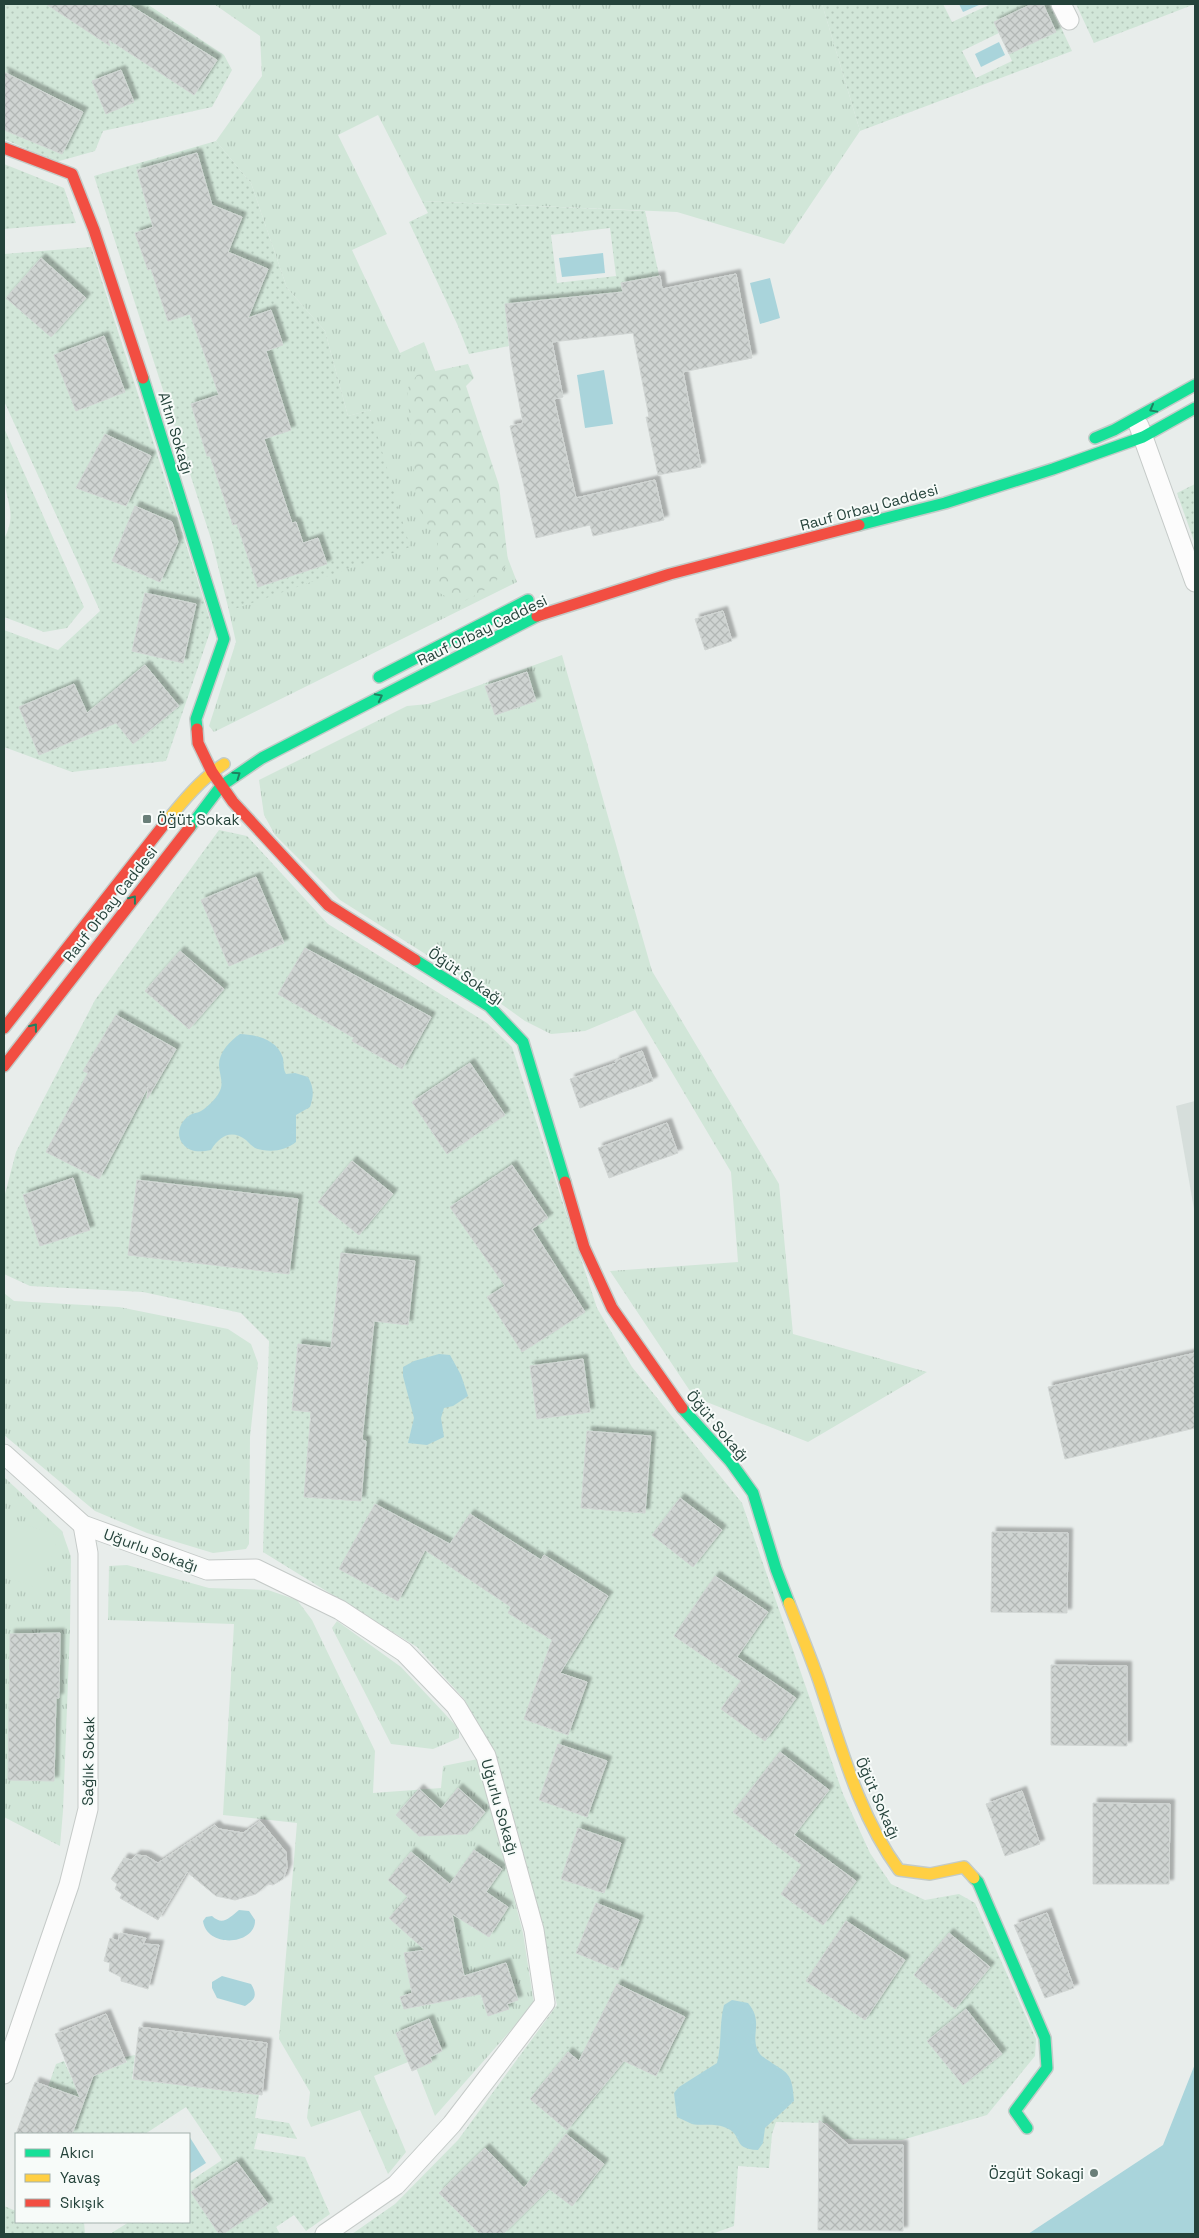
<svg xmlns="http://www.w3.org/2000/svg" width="1199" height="2238" font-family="'Space Grotesk',sans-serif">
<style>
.built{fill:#d6dedb}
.grass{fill:url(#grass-tufts)}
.forest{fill:url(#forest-crowns)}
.garden{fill:url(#garden-dots);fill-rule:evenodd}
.pitch{fill:#d1e6d8}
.water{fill:#a9d4db}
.building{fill:url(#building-cross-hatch);stroke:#d1d6d4;filter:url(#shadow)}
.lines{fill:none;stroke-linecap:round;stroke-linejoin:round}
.street-casing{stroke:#c5cac8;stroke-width:21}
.fast-casing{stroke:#c3cbc8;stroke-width:14}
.slow-casing{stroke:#c3cbc8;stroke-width:14}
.jam-casing{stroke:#c3cbc8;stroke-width:14}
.street{stroke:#fcfcfc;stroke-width:19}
.fast{stroke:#16e098;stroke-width:11}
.slow{stroke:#ffcf43;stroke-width:11}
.jam{stroke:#f24e42;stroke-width:11}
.oneway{stroke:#1e8160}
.poi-dot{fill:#697e78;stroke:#f7fbf9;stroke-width:2}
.labels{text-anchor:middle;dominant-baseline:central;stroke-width:4;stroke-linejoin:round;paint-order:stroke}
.street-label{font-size:15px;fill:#24423a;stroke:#f7fbf9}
.poi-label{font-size:15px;fill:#24423a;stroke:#f7fbf9;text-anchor:start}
</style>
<defs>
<pattern id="grass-tufts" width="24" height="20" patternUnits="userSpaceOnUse" patternTransform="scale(1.25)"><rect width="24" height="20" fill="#d1e6d8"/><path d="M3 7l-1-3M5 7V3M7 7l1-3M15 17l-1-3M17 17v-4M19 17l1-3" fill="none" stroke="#b3c6ba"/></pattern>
<pattern id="forest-crowns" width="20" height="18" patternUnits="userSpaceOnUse" patternTransform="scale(1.25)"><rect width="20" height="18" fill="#d1e6d8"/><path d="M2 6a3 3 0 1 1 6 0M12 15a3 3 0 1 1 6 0" fill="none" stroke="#b3c6ba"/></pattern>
<pattern id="garden-dots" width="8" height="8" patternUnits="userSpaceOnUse" patternTransform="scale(1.25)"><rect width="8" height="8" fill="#d1e6d8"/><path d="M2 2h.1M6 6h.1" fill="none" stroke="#b3c6ba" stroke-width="1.8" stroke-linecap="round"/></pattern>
<pattern id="building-cross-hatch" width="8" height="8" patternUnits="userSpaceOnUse" patternTransform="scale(1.25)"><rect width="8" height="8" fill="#cfd4d2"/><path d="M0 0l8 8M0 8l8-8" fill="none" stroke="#b2b7b5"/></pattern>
<filter id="shadow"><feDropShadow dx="4.5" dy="-4.5" stdDeviation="1" flood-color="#0004"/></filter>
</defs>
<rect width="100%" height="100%" fill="#e8edeb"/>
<polygon class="built" points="1195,1101 1195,1215 1176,1106"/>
<g class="grass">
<polygon points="214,4 822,4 860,131 784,244 677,212 422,201 378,115 338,135 387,234 352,250 400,353 424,342 517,582 214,732 209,726 236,642 229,611 371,410 348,416 325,331 287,288 251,183 216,141 262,76 260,36"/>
<polygon points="562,655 652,971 779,1184 793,1334 927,1372 808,1442 694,1397 610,1271 738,1262 731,1172 635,1010 585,1031 551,1034 525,1021 476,986 340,900 275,835 264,815 259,780 407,706 428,704"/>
<polygon points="4,1293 14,1301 119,1307 228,1329 251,1344 258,1363 250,1437 249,1544 246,1549 213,1553 147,1533 95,1511 4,1435"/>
<polygon points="4,1477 62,1531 71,1557 70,1630 63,1811 60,1846 4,1817"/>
<polygon points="127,1565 209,1588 268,1590 297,1600 312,1620 375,1751 373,1793 441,1788 443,1766 478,1759 523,1933 534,2004 435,2116 413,2060 374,2076 406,2152 388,2174 360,2110 311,2127 307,2118 310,2092 279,2039 297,1823 223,1815 234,1624 108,1620 109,1566"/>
<polygon points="337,1621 401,1667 459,1729 459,1738 433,1749 391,1744 332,1628"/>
</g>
<polygon class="forest" points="468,364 474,378 466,386 499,485 508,561 494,585 459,604 438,592 438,544 417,504 407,389 417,375"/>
<g class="garden">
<polygon points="4,4 147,4 224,55 232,70 212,107 103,131 95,151 56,162 4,139"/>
<path d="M 822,4 L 943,4 L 952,22 L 991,4 L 1050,4 L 1072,51 L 860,131 ZM 999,33 L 1012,61 L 976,78 L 962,51 Z"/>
<polygon points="1076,4 1195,4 1094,43"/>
<polygon points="216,141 251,183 287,288 325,331 348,416 370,410 410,547 229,611 212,542 94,176"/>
<polygon points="4,164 64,188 76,223 4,229"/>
<path d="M 422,201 L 645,211 L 664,298 L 605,314 L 507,325 L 509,346 L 469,354 L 458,326 L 409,222 L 428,213 ZM 610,228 L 616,276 L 557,283 L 551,235 Z"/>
<polygon points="91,247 212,626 166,761 72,772 4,747 4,630 58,650 100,611 4,401 4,254"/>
<path d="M 4,428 L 84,607 L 67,628 L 44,632 L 4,617 L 4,539 C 17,514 7,504 4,479 C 1,463 4,445 4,428 Z"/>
<polygon points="1195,484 1195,544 1177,493"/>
<polygon points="219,830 247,836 328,924 487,1023 512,1047 597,1308 632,1367 742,1503 843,1794 870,1853 891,1884 925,1900 959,1894 975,1903 1036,2039 1035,2056 987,2115 902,2140 844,2139 827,2123 776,2122 772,2134 769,2168 738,2166 734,2226 712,2234 352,2234 395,2204 458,2140 557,2005 541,1929 495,1756 464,1699 417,1647 263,1552 269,1341 241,1313 143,1292 30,1286 4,1274 4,1198 16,1152 95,1000"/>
<polygon points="135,2055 132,2079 189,2086 207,2064 204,2088 259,2095 255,2118 289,2123 297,2139 258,2133 254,2149 305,2157 330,2214 306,2231 294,2215 276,2227 280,2234 110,2234 129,2222 189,2222 189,2182 222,2160 186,2107 145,2134 46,2134 61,2090 48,2087 56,2064 64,2061 74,2083 127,2062 125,2057"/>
<polygon points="4,2206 16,2211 16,2222 84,2222 85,2234 4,2234"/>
</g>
<polygon class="pitch" points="4,1517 59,1536 40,1589 4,1576"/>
<g class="water">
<polygon points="959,4 978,4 979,5 963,12"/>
<polygon points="999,42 1005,55 981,67 975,54"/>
<polygon points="603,253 605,273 562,277 559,258"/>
<polygon points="770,278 780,318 760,324 750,283"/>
<polygon points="604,370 613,424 585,428 577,375"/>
<path d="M 240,1034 C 257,1035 277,1039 283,1058 C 284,1064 283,1069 286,1074 L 295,1073 L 308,1077 C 314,1088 314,1095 310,1107 L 296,1115 L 296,1142 C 285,1151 269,1153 255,1148 C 252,1146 249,1143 246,1140 C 231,1129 220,1136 211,1150 C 201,1152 190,1153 183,1144 C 175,1135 180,1121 190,1115 C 193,1113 198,1113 201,1111 C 208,1107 219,1096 221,1088 C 223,1081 219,1072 219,1065 C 219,1052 230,1041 240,1034 Z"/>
<polygon points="439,1354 450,1355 461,1375 468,1396 453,1406 444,1408 441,1418 444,1437 427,1445 408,1443 414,1418 403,1376 403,1367 414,1361"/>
<path d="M 239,1910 L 249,1911 L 255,1920 C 256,1945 207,1949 203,1921 L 206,1917 L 212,1916 C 223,1926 229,1918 239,1910 Z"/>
<path d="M 222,1976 L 251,1984 C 259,1997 253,2000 245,2006 L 217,1998 L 212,1988 L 212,1982 Z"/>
<path d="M 732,2000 L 748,2003 C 764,2022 750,2034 758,2051 C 760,2055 762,2056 766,2059 C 788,2074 792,2071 794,2101 L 765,2128 L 763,2143 L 758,2150 C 730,2149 745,2134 724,2127 C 714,2123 702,2126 692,2124 C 687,2122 682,2119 677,2117 L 674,2093 L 679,2087 L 717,2063 C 722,2044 719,2024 724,2005 Z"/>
<polygon points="1195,2064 1195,2234 1028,2234 1163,2145"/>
<polygon points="189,2136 206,2163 189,2174"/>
</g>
<g class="building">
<polygon points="46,4 128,4 217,60 194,95 108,39 110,46"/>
<polygon points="1032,4 1043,4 1056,32 1009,54 994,22"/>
<polygon points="121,70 134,102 106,114 92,81"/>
<polygon points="4,72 83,112 62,154 4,130"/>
<polygon points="197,153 212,205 242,217 228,252 268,269 248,318 271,310 283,345 266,351 291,430 264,439 292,523 296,522 303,543 318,538 327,564 258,587 237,524 233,525 210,456 207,456 191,404 219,395 190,314 168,321 151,269 148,270 135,233 153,227 137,170"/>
<polygon points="41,258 86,298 51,337 6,298"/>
<polygon points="736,274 752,358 683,372 701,467 658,475 646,417 649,417 633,333 552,342 563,397 554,399 576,498 655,480 664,520 593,536 590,525 536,538 510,426 523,423 511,360 505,304 623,292 621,283 660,276 662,289"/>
<polygon points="104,336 125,392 76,411 54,355"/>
<polygon points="105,434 151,456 126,506 76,488"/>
<polygon points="135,506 172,522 178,542 160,582 112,561"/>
<polygon points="145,593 196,604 183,663 132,651"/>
<polygon points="723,611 732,641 705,650 695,619"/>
<polygon points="145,665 179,706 133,744 116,723 39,755 19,707 74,684 87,713"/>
<polygon points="527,672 536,701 495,715 485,686"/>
<polygon points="256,877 284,943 229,966 201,900"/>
<polygon points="305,948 431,1017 402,1069 352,1041 354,1038 278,994"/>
<polygon points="180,951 224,989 189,1029 145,991"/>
<polygon points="116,1015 176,1049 147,1099 148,1087 99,1179 46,1152 88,1073 83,1071"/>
<polygon points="642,1051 653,1081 580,1108 570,1079 616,1063 615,1061"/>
<polygon points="470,1063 505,1115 447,1154 412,1102"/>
<polygon points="667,1123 678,1153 609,1178 598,1148"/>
<polygon points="352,1161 393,1194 359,1235 318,1202"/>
<polygon points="512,1165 548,1218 532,1229 585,1312 522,1352 487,1297 505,1286 450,1207"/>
<polygon points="73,1178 90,1230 40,1246 23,1195"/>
<polygon points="137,1180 298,1199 289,1274 128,1255"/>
<polygon points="341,1253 415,1261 408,1325 374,1321 362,1440 366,1441 361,1501 304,1497 311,1412 292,1410 298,1344 331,1348"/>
<polygon points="1195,1353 1195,1428 1065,1459 1048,1387"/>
<polygon points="583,1359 590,1412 537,1419 530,1366"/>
<polygon points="587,1431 651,1436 645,1513 581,1508"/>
<polygon points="680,1498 722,1530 693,1567 652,1535"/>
<polygon points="375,1504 450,1544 470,1514 541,1560 544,1555 608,1596 560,1673 587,1682 568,1735 524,1719 552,1640 508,1613 511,1607 425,1550 398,1601 339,1569"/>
<polygon points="992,1532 1068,1533 1067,1613 991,1612"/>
<polygon points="715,1576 768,1612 737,1657 796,1698 765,1741 721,1709 741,1681 674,1636"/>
<polygon points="60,1633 59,1698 56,1698 54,1781 8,1780 10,1634"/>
<polygon points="1051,1665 1127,1666 1127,1746 1051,1745"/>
<polygon points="558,1744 607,1761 587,1817 539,1800"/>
<polygon points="780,1752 829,1790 794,1835 856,1881 823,1925 781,1894 802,1865 733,1812"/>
<polygon points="458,1788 485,1812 467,1834 419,1836 396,1815 419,1789 441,1809"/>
<polygon points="1022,1791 1040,1844 1005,1856 986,1804"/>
<polygon points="1093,1803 1170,1804 1169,1884 1093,1884"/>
<polygon points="260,1821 286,1852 287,1868 283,1879 273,1885 268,1884 256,1894 235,1900 216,1896 187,1872 158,1920 120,1898 122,1894 115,1889 117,1884 111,1879 124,1858 131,1860 136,1855 146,1856 158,1863 215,1825 219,1829 243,1833"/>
<polygon points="578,1828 621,1843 604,1893 561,1879"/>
<polygon points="474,1850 502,1869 486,1892 508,1907 489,1937 452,1914 464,1976 506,1963 518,2000 507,2004 509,2009 488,2016 481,1994 404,2009 400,1997 412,1993 404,1953 425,1950 389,1918 408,1897 388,1880 411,1852 450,1884"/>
<polygon points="596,1903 639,1920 618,1970 576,1953"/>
<polygon points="1047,1913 1074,1988 1045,1998 1014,1925"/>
<polygon points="846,1921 905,1960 865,2020 806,1981"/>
<polygon points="120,1933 146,1938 143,1944 159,1945 148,1989 121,1981 121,1977 109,1971 110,1963 104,1961 110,1938 118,1941"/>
<polygon points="949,1933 990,1967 955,2009 914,1975"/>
<polygon points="617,1984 685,2017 656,2076 624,2061 567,2130 530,2099 568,2052 579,2061"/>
<polygon points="966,2009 1002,2054 963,2085 927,2041"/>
<polygon points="106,2014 126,2062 93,2076 72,2134 16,2134 35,2082 80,2098 55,2034"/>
<polygon points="429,2019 442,2051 430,2057 432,2062 412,2071 396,2033"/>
<polygon points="139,2027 267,2043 262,2095 133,2079"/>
<polygon points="819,2120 849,2145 903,2145 903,2231 818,2230"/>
<polygon points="566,2134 604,2164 572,2206 549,2189 503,2234 480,2234 439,2193 485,2148 524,2188"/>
<polygon points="237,2162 268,2204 223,2234 219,2234 191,2192"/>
</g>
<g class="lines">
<defs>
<g id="street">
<polyline points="1061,4 1069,20"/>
<polyline points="1139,426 1195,582"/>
<polyline points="4,1454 83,1525 207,1570 256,1569 340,1610 404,1652 456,1706 486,1756 534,1930 545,2003 452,2124 396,2185 325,2234"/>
<polyline points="4,2074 69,1885 88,1809 88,1553 83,1525"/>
</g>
<g id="fast">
<polyline points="143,378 224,639 196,719 197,729"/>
<polyline points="1095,438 1114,430 1195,385"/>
<polyline points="859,525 945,503 1053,469 1143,437 1195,408"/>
<polyline points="379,677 528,600"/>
<polyline points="190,827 221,786 262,758 537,616"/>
<polyline points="415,960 489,1006 523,1042 565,1182"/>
<polyline points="682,1408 730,1461 753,1493 776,1569 789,1603"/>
<polyline points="974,1878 978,1882 1045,2038 1047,2068 1015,2111 1027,2128"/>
</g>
<g id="slow">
<path d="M 166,822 C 183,801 201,779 224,764"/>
<path d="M 789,1603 C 799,1629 810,1655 819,1681 C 841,1746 858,1814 899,1870 L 930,1874 L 964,1867 L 974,1878"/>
</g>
<g id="jam">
<polyline points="4,148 72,174 94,230 143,378"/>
<polyline points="537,616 670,574 859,525"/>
<polyline points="197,729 198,743 212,772 233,802 328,905 415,960"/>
<polyline points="4,1028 166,822"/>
<polyline points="4,1066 190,827"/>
<polyline points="565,1182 584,1247 612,1308 682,1408"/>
</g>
</defs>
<use href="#street" class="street-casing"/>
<use href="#fast" class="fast-casing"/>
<use href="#slow" class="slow-casing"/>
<use href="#jam" class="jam-casing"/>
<use href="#street" class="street"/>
<use href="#fast" class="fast"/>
<use href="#slow" class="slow"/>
<use href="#jam" class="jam"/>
</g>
<defs><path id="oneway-chevron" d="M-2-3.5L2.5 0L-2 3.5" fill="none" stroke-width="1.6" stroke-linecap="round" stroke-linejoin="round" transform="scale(1.25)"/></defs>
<g class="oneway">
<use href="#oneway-chevron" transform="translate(1153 409) rotate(151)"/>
<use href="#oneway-chevron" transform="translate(379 697) rotate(-27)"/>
<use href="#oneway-chevron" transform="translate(237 775) rotate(-35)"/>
<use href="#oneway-chevron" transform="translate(133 899) rotate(-52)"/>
<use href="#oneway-chevron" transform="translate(34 1027) rotate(-52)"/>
</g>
<g class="poi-dot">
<rect x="142" y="814" width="10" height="10" rx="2.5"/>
<circle cx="1094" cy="2173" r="5"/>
</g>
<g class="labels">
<g class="street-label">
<text transform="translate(176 433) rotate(73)">Altın Sokağı</text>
<text transform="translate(869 507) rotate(-15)">Rauf Orbay Caddesi</text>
<text transform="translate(482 630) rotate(-26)">Rauf Orbay Caddesi</text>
<text transform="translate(110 904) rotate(-52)">Rauf Orbay Caddesi</text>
<text transform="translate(466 976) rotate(35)">Öğüt Sokağı</text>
<text transform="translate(718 1426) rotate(50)">Öğüt Sokağı</text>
<text transform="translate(151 1550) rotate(20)">Uğurlu Sokağı</text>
<text transform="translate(88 1761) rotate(-89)">Sağlık Sokak</text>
<text transform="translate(878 1798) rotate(66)">Öğüt Sokağı</text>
<text transform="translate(500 1807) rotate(74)">Uğurlu Sokağı</text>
</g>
<g class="poi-label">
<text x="157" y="819">Öğüt Sokak</text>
<text x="1084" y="2173" text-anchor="end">Özgüt Sokagi</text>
</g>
</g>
<rect width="1199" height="2238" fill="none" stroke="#24423a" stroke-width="10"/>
<rect x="15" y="2133" width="175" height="90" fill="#f7fbf9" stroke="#a3b1ad"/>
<rect x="25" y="2149" width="25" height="8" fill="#16e098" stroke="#a3b1ad"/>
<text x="60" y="2158" font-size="15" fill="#24423a">Akıcı</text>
<rect x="25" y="2174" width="25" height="8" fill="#ffcf43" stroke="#a3b1ad"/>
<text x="60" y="2183" font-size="15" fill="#24423a">Yavaş</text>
<rect x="25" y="2199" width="25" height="8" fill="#f24e42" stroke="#a3b1ad"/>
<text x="60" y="2208" font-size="15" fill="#24423a">Sıkışık</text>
</svg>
